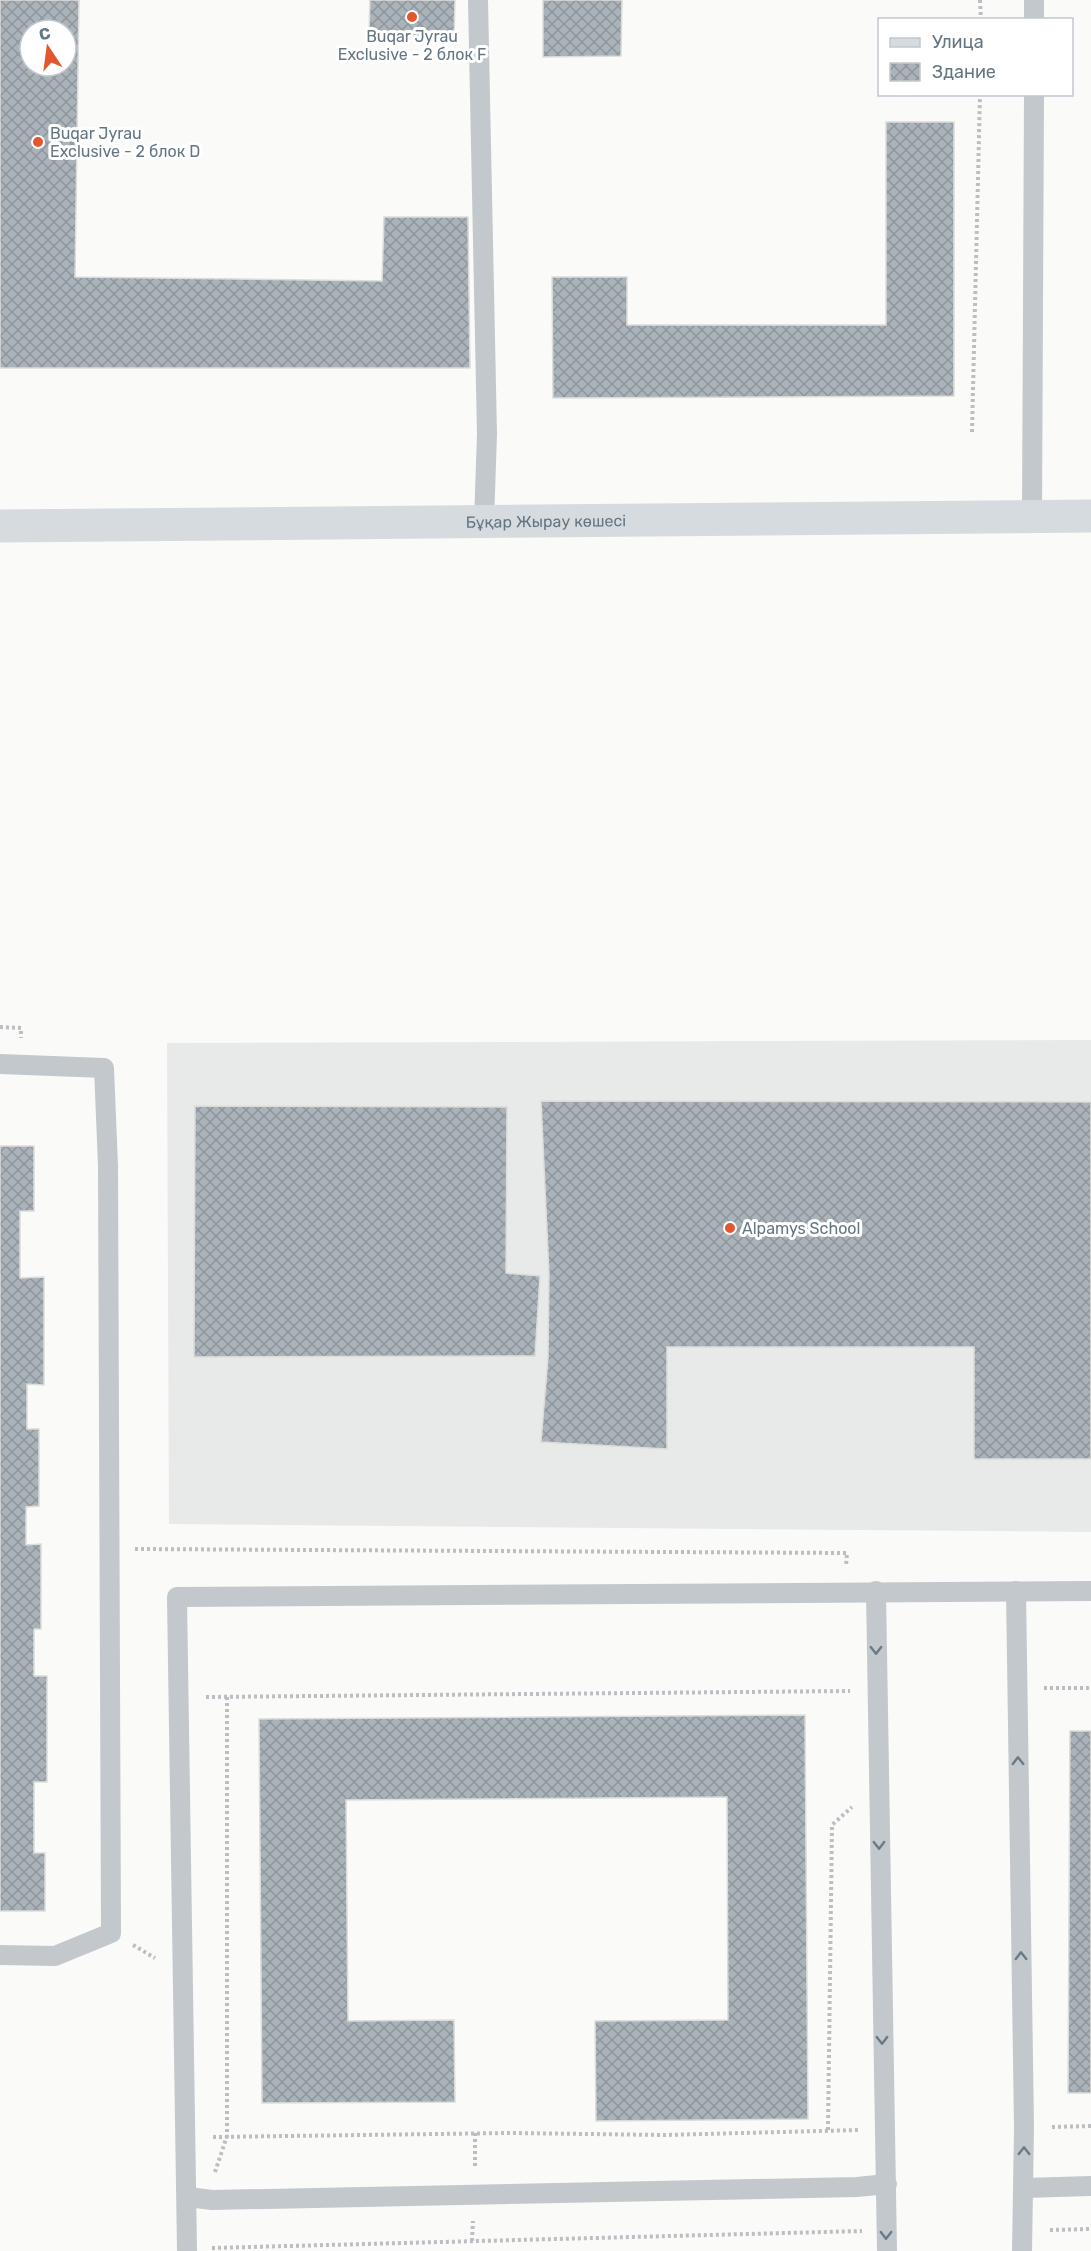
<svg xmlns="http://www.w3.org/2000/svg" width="1091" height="2251" font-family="Rubik,sans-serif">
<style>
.built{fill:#e8e9e9}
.building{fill:url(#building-cross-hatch);stroke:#dcdcda;stroke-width:1.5;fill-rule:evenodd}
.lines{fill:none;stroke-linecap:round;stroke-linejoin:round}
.path{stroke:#bbbfc2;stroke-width:4;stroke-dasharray:3 3;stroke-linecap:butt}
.lane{stroke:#c3c8cc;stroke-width:20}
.secondary{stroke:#d6dbdf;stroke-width:33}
.oneway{stroke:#6a7a87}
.poi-dot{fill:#e4572e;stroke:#fff;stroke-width:2}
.labels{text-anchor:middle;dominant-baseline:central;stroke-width:6;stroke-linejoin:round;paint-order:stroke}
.poi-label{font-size:16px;fill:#657683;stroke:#fff;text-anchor:start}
.street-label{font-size:16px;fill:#657683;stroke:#fff}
</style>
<defs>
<pattern id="building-cross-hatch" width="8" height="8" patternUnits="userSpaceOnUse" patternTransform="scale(1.5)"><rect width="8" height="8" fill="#aab3b9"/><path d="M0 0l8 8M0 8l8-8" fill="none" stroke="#8e969c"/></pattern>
</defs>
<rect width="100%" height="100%" fill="#fafaf8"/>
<polygon class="built" points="1091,1040 1091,1532 169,1524 167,1043"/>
<g class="building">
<path d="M 0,0 L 79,0 L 75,277 L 382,281 L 384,217 L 468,217 L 470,368 L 0,368 ZM 30,30 L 66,30 L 66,66 L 30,66 Z"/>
<polygon points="370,0 455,0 454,40 369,33"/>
<polygon points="543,0 622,0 621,56 543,57"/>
<polygon points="886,122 954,122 954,396 553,398 552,277 627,277 627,325 886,325"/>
<polygon points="541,1101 1091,1102 1091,1459 974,1459 974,1347 667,1347 667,1449 541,1442 548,1358 549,1274"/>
<polygon points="195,1106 507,1107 506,1273 540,1276 535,1356 194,1357"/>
<polygon points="0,1146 34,1146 34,1211 20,1211 20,1278 44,1277 44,1385 27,1384 27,1429 39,1429 39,1506 26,1507 26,1545 41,1544 41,1629 34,1629 34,1676 47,1676 47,1782 34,1782 34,1853 45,1853 45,1911 0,1911"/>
<polygon points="805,1715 808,2119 596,2121 595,2021 728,2020 727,1797 346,1800 348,2021 454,2020 455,2102 262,2103 259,1719"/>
<polygon points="1070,1731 1091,1731 1091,2093 1068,2093"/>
</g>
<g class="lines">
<g class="path">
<polyline points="980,0 981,20"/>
<polyline points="972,432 980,94"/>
<polyline points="0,1027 21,1028 21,1038"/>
<polyline points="135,1549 847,1553 846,1566"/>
<polyline points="1044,1688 1091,1688"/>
<polyline points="206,1697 850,1691"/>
<polyline points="133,1945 155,1958"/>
<polyline points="1052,2127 1091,2126"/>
<polyline points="828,2130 832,1825 852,1807"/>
<polyline points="475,2133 475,2168"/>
<polyline points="213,2137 510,2133 665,2135 859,2130"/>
<polyline points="215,2172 227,2136 227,1697"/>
<polyline points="1050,2230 1091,2229"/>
<polyline points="472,2241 473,2221"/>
<polyline points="212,2248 862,2231"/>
</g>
<g class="lane">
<polyline points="478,0 487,434 484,522"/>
<polyline points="1034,20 1034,0"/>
<polyline points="1032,516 1034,94"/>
<polyline points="0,1064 104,1068 108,1166 111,1933 55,1956 0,1955"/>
<polyline points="876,1591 887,2251"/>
<polyline points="1016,1591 1024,2127 1022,2251"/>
<polyline points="1024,2188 1091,2186"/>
<polyline points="188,2197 212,2200 857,2187 887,2184"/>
<polyline points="187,2251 177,1597 1091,1591"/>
</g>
<path class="secondary" id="s1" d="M 0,526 L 1091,516"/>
</g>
<defs><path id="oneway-chevron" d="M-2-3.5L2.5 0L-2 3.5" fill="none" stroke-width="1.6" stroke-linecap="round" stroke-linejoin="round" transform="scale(1.5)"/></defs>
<g class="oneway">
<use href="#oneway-chevron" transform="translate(876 1650) rotate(89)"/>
<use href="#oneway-chevron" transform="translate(1018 1761) rotate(-91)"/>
<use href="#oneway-chevron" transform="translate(879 1845) rotate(89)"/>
<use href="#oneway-chevron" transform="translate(1021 1956) rotate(-91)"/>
<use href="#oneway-chevron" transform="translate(882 2040) rotate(89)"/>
<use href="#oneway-chevron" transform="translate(1024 2151) rotate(-90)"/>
<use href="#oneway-chevron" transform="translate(886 2235) rotate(90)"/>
</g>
<g class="poi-dot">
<circle cx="412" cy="17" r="6"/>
<circle cx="38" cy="142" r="6"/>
<circle cx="730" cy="1228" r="6"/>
</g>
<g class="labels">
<g class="poi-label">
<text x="412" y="36" text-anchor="middle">Buqar Jyrau<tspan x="412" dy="18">Exclusive - 2 блок F</tspan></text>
<text x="50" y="133">Buqar Jyrau<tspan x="50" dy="18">Exclusive - 2 блок D</tspan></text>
<text x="742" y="1228">Alpamys School</text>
</g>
<g class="street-label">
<text stroke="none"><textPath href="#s1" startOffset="546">Бұқар Жырау көшесі</textPath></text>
</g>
</g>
<rect x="878" y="18" width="195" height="78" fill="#ffffff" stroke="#c1c8cd" stroke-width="1.5"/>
<rect x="890" y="38" width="30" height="9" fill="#d6dbdf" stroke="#c1c8cd" stroke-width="1.5"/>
<text x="932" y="48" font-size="18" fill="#657683">Улица</text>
<rect x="890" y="63" width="30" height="18" fill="url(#building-cross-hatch)" stroke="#c1c8cd" stroke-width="1.5"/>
<text x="932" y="78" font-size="18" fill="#657683">Здание</text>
<g transform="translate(48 48) rotate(347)"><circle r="28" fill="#ffffff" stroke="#c1c8cd" stroke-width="1.5"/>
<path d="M0-4.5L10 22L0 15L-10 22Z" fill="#e4572e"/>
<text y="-9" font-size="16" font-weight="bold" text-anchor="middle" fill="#657683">С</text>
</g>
</svg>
